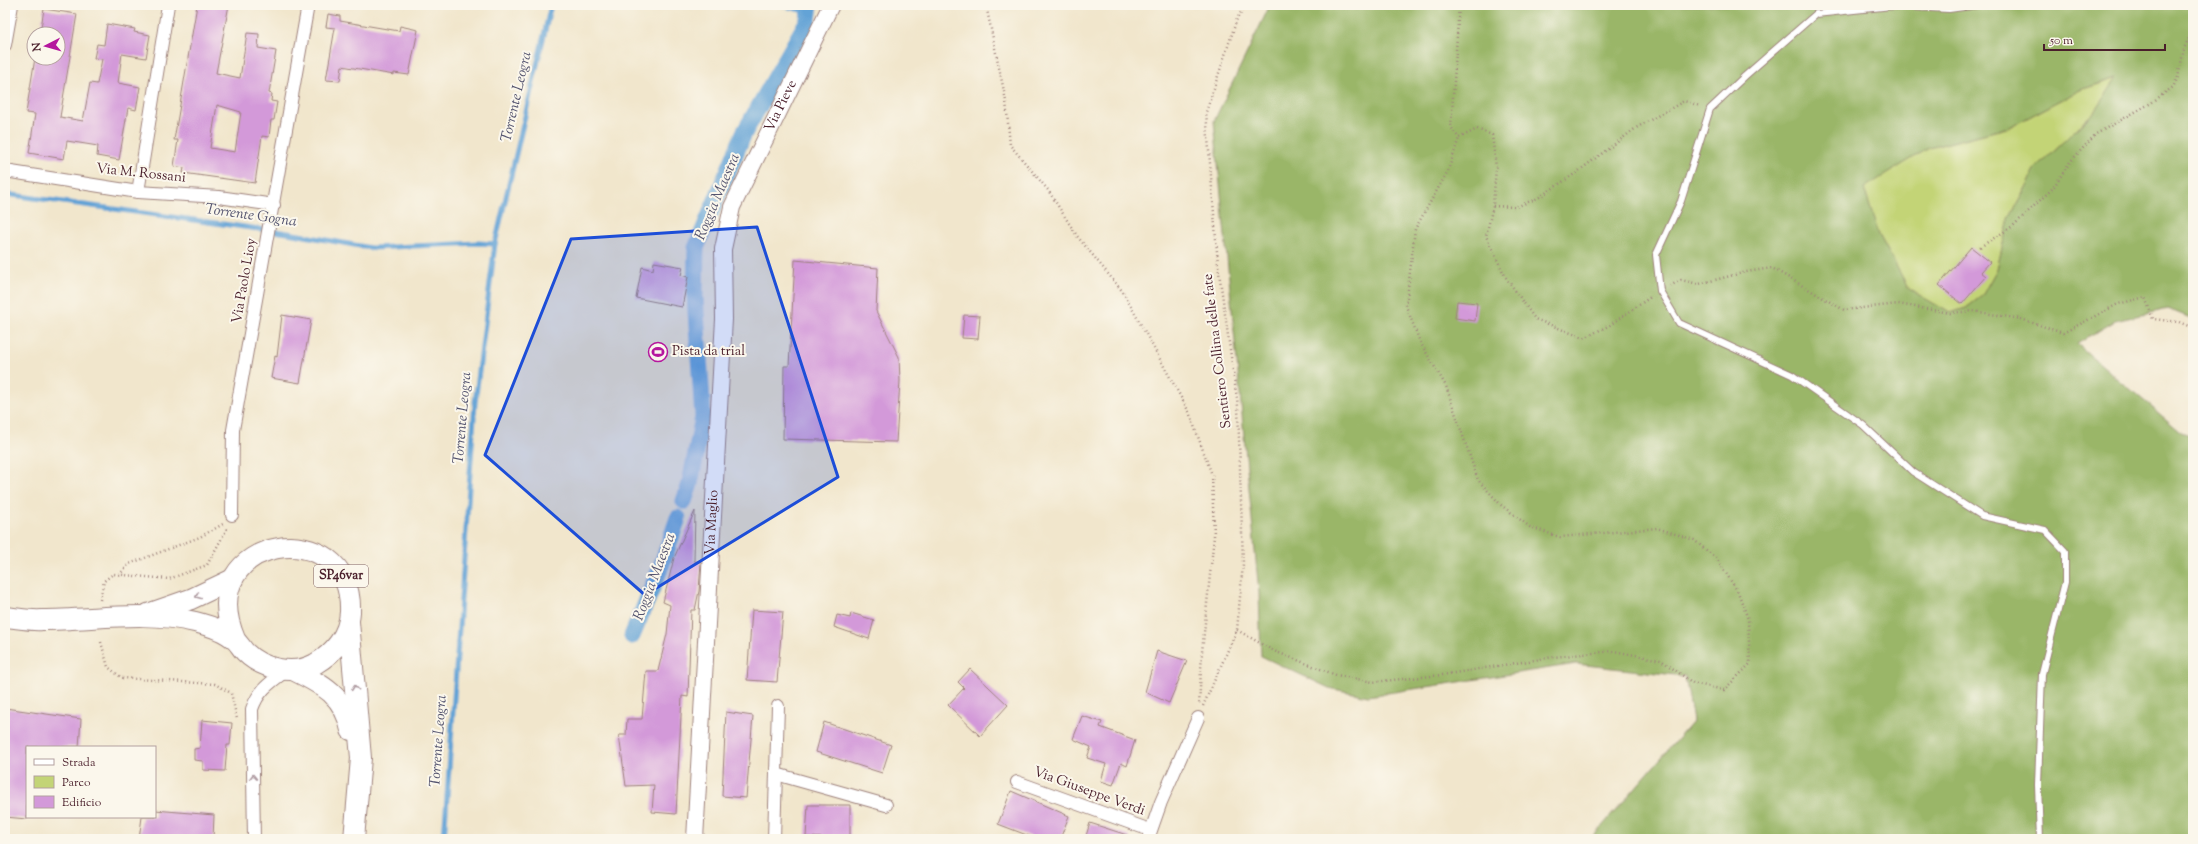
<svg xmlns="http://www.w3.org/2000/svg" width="2198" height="844" font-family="'Sorts Mill Goudy',serif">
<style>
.green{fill:#c3d476;stroke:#867a50}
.forest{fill:#9ab667;stroke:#726a49;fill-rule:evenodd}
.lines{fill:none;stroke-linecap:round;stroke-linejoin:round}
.stream{stroke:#63a3d6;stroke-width:5}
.canal{stroke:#63a3d6;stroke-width:17}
.building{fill:#d399d9;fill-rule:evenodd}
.service-casing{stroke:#9e827c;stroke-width:8}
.minor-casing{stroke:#9e827c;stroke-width:14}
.tertiary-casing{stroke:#9e827c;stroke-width:18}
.primary-casing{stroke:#9e827c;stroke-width:22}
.path{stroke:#9e827c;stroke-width:2.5;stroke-dasharray:1 3;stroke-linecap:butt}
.service{stroke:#fff;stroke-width:6}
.minor{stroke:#fff;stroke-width:12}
.tertiary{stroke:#fff;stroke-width:16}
.primary{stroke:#fff;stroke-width:20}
.oneway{stroke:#ae9aa0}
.marked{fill:#1d4ed8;fill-opacity:0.2;stroke:#1d4ed8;stroke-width:3;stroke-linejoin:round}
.labels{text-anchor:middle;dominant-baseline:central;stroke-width:4;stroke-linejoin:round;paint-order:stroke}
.shield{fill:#fbf7ec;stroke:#7f6065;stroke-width:1}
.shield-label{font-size:13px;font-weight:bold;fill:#4a1f2b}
.street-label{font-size:14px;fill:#4a1f2b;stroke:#fbf7ec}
.poi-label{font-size:14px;fill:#4a1f2b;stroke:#fbf7ec;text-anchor:start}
.water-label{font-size:15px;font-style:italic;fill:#54546f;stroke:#fbf7ec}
</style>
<rect width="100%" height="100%" fill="#fbf7ec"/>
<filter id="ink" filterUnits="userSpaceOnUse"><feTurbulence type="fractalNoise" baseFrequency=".025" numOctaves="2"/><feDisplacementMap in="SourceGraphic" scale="8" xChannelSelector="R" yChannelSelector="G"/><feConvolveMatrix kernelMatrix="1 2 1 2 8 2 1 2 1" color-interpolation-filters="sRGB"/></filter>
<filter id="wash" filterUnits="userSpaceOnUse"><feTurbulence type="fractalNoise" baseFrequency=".012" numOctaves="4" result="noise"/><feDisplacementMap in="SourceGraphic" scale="16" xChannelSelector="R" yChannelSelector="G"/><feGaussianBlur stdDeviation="0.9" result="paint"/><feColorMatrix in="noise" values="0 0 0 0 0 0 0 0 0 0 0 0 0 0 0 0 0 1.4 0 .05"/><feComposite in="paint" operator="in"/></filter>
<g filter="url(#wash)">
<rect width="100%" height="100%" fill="#f1e6cc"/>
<polygon class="green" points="2118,78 2094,112 2037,167 2009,219 1997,269 1982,296 1966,308 1950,313 1908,289 1879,235 1863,188 1929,148 2010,127 2080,90"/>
<path class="forest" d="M 1270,5 L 2193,5 L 2193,319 L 2168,309 L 2115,321 L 2077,344 L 2181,432 L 2193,436 L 2193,839 L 1591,839 L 1693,721 L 1685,676 L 1576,664 L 1368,696 L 1329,688 L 1261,656 L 1259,593 L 1214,121 ZM 2117,78 L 2094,112 L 2037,167 L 2009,219 L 1997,269 L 1982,296 L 1966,308 L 1950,313 L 1909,289 L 1879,235 L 1864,188 L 1929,148 L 2010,127 L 2080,90 Z"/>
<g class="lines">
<g class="stream">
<polyline points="781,5 809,12"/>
<polyline points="5,194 288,233 371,248 478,243 495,244"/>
<polyline points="444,839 475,403 495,244 551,5"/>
</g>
<g class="canal">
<polyline points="684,501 690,484 703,417 695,296 696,248 744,133 808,20 810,5"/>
<polyline points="632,636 661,567 678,518"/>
</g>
</g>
<g id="blocks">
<g class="building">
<path d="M 197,5 L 229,5 L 216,73 L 240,78 L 247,33 L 259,34 L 258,48 L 276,51 L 269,93 L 272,94 L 271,101 L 277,102 L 274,120 L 271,120 L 269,137 L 262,136 L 255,183 L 183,173 L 184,168 L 174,166 L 178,140 L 174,140 ZM 217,105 L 241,112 L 235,152 L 210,148 Z"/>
<polygon points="44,9 77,14 60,117 83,121 90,83 97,84 102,59 94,58 97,44 104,45 107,24 135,29 134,32 150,35 146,58 122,54 118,83 140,87 136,110 128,108 119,160 97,156 98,146 67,141 64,159 29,153 35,114 26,113 35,58 58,58 58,34 40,34"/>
<polygon points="328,14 340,16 340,21 399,31 400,26 418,30 409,75 394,73 394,75 342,66 340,81 326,80 335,28 326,27"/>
<polygon points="1971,247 1990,262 1981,272 1986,276 1962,304 1939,285"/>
<polygon points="795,260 878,268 876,311 899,357 900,381 896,442 783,439 784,366 789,366"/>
<polygon points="654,262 683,267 681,275 688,277 682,307 636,298 642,267 653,270"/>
<polygon points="1457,301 1477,303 1475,321 1455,318"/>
<polygon points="282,315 311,320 300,383 271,378 275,356 277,357"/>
<polygon points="964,315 980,316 978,339 962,338"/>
<polygon points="695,511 694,561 701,562 699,591 695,610 691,610 688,697 682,696 676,814 652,812 654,785 626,786 619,735 626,735 627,719 642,719 646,671 658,671 667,634 670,605 663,602 674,558"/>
<polygon points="752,610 783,612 777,682 747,680"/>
<polygon points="851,613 874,620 869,639 834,627 837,615 850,618"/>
<polygon points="1157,651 1187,661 1169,703 1145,692"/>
<polygon points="970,669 1008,705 980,736 948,705 964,688 958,682"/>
<polygon points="5,708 81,719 79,747 27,747 27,819 5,817"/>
<polygon points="726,712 753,716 746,798 722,796"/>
<polygon points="1082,716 1102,722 1100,727 1135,740 1127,766 1121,763 1113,785 1101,781 1106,764 1087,758 1091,747 1073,739"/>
<polygon points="202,720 232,723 230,745 227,745 225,771 203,770 203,761 194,760 194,749 200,748"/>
<polygon points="824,722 891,745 882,773 816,752"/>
<polygon points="1011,791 1069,816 1060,839 1037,839 998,824"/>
<polygon points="808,805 850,805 850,839 806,837"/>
<polygon points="155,810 214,815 213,839 139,839 142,817 155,817"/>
<polygon points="1090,823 1130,836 1129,839 1085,839"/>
</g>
</g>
</g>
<g filter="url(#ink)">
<use href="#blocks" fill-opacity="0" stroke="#9e827c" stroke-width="1"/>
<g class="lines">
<defs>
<polyline id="service" points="1978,5 1949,9 1892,6 1816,14 1745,76 1710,109 1681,201 1656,255 1660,291 1679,323 1792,375 1863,425 1913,472 1982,516 2045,530 2065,551 2065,582 2042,674 2038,785 2040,839"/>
<g id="minor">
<polyline points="5,45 12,5"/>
<polyline points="5,171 138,192 219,197 274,205"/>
<polyline points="138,192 168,5"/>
<polyline points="232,515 233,430 308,5"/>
<polyline points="776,774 886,805"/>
<polyline points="1017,782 1150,830"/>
<path d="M 254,839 L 252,709 C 259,689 271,682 287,670"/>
<polyline points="774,839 778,706"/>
<polyline points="1148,839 1161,802 1198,718"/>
</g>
<g id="tertiary">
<path id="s1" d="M 695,839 L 724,319 L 723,249 L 732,207 L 831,5"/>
</g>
<g id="primary">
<polyline points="148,614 191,599 233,579"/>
<path d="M 5,617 C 17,618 30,621 42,620 C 94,620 145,610 195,622 C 207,625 226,631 235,640 C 239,643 241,648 245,652 C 262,669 293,676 315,664 C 334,653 349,635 350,612 C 354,511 190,534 235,639"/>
<polyline points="349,622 361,758 354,839"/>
<path d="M 293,670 C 323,685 344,695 351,730"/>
</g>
</defs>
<use href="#service" class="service-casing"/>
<use href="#minor" class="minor-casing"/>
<use href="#tertiary" class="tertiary-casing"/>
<use href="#primary" class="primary-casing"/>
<g class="path">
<polyline points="986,5 1006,101 1010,145 1048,190 1077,236 1123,292 1189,412 1212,475 1214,536 1202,652 1199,706"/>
<polyline points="1459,5 1451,127 1459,138 1477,129 1492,135 1496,167 1493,206 1486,236 1505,276 1535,319 1584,338 1610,325 1652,296"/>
<polyline points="1493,206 1516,207 1538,198 1576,173 1636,128 1684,101 1700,106"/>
<polyline points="1980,247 2013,226 2053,188 2070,162 2096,134 2151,103 2173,87 2178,77 2184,49 2193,28"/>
<polyline points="1670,286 1681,280 1699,284 1746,272 1772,268 1844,310 1898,304 1950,313 1973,311 2021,319 2063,333 2118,304 2145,297 2153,319 2179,322 2193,328"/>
<polyline points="119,575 129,564 200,537 223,524"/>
<polyline points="100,600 104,581 113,574 169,579 207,565 228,527"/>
<polyline points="1237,630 1274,651 1336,675 1373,682 1442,675 1553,657 1614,651 1661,660 1693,683 1724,690 1750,664 1748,619 1738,592 1717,559 1694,540 1657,528 1560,537 1530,527 1501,505 1478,480 1446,386 1420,342 1406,306 1415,229 1448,171 1459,138"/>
<polyline points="101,642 108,667 122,678 215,684 231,693 237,719"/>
<polyline points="1203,706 1237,630 1243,564 1238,406 1218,265 1206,112 1237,19 1245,5"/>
</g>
<use href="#service" class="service"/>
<use href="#minor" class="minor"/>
<use href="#tertiary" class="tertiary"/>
<use href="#primary" class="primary"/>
</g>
<defs><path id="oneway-chevron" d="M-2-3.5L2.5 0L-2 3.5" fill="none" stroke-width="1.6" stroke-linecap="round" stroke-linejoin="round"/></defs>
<g class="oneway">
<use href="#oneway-chevron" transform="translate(198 596) rotate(157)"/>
<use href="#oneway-chevron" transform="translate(355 688) rotate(-95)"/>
<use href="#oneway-chevron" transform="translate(253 777) rotate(-91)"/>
</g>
</g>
<path class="marked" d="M 757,227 L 838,477 L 645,595 L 485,455 L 571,239 Z"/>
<defs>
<symbol id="stadium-ring" viewBox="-11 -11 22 22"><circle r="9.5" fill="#fbf7ec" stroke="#b5179e" stroke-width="1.5"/><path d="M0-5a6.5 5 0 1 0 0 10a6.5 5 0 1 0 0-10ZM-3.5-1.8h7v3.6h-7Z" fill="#b5179e"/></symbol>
</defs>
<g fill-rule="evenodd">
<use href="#stadium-ring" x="647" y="341" width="22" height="22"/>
</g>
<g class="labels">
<rect class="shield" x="314" y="565" width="54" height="22" rx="3"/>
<g class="shield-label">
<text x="341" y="576">SP46var</text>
</g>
<g class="street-label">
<text stroke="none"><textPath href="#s1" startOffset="746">Via Pieve</textPath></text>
<text transform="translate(141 174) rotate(6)">Via M. Rossani</text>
<text transform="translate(245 281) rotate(-80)">Via Paolo Lioy</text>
<text transform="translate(1218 351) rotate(-97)">Sentiero Collina delle fate</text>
<text stroke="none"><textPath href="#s1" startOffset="317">Via Maglio</textPath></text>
<text transform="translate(1089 792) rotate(20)">Via Giuseppe Verdi</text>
</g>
<g class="poi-label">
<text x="672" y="352">Pista da trial</text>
</g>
<g class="water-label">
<text transform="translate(517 97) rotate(-77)">Torrente Leogra</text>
<text transform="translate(718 197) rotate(-67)">Roggia Maestra</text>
<text transform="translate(251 216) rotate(8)">Torrente Gogna</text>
<text transform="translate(463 418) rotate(-85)">Torrente Leogra</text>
<text transform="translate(655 577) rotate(-69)">Roggia Maestra</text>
<text transform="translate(439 741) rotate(-86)">Torrente Leogra</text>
</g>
</g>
<rect width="2198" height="844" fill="none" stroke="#fbf7ec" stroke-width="20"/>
<rect x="26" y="746" width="130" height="72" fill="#fbf7ec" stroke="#b4a19f"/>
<rect x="34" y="759" width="20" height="6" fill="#ffffff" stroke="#b4a19f"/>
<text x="62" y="766" font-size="12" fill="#4a1f2b">Strada</text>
<rect x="34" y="776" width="20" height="12" fill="#c3d476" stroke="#b4a19f"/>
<text x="62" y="786" font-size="12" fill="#4a1f2b">Parco</text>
<rect x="34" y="796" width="20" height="12" fill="#d399d9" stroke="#b4a19f"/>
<text x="62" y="806" font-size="12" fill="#4a1f2b">Edificio</text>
<g transform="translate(46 46) rotate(264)"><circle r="19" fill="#fbf7ec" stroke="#b4a19f"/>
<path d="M0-3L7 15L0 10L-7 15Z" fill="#b5179e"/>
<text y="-6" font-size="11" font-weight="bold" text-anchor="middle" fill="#4a1f2b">N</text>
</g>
<path d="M2044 44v6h121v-6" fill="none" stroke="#4a1f2b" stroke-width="2"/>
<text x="2050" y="44" font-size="12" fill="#4a1f2b" stroke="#fbf7ec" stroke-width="3" paint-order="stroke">50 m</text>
</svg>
